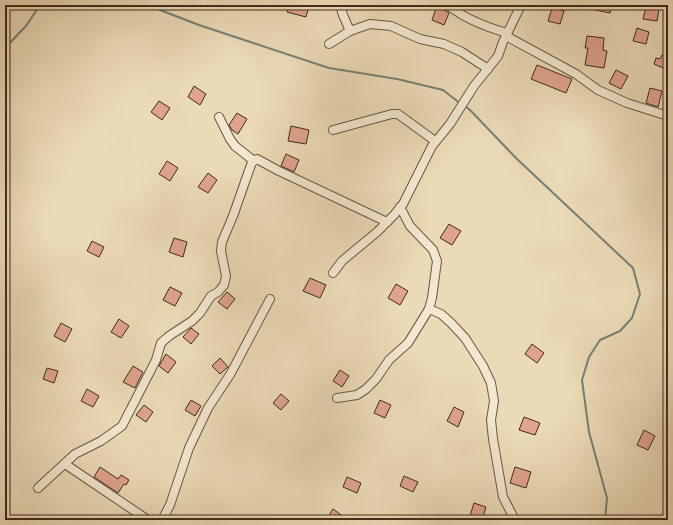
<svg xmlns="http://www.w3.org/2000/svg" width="673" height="525" font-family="'IM FELL Great Primer',serif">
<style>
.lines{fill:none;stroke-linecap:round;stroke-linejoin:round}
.stream{stroke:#748176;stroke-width:2}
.building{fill:#e0a38f;stroke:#3f2b1b}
.minor-casing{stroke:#6a5742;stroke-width:10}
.minor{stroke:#f2e7d0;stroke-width:8}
</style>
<rect width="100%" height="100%" fill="#ebdab7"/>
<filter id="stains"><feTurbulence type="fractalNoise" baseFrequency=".005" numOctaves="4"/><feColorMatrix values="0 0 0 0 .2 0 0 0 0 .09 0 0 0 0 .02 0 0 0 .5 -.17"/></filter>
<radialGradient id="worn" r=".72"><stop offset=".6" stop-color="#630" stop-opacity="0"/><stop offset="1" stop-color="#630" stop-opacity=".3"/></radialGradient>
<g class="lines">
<g class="stream">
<polyline points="147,5 199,25 329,68 397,79 443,90 461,104"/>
<polyline points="5,48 26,26 40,5"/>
<polyline points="465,106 471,111 517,159 633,268 640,294 632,318 620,331 600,340 589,357 582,380 589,432 607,498 605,520"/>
</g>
</g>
<g class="building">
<polygon points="289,5 309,5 306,17 287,12"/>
<polygon points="553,5 561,5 560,10 564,11 560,24 548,21"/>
<polygon points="586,5 612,5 610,13 586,8"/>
<polygon points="437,6 449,13 444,25 432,20"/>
<polygon points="646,7 659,9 657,21 643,19"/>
<polygon points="637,28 649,32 646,44 633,41"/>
<polygon points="587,36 604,38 603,50 607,51 604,68 585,65 588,48 585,48"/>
<polygon points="662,55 668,57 668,70 654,64 656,58 660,59"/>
<polygon points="537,65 572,79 566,93 531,79"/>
<polygon points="616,70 628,76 621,89 609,83"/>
<polygon points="194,86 206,94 200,105 188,97"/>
<polygon points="650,88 662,91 658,107 646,103"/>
<polygon points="159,101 170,108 162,120 151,112"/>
<polygon points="237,113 247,119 238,134 232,130 229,125"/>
<polygon points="291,126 309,130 306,144 288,141"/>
<polygon points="286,154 299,160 294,172 281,166"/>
<polygon points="167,161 178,168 170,181 159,174"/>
<polygon points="208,173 217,180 208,193 198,187"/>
<polygon points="449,224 461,231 452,245 440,238"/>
<polygon points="174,238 187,242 183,257 169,252"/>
<polygon points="92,241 104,247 99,257 87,251"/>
<polygon points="310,278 326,285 320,298 303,291"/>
<polygon points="396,284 408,291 400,305 388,298"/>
<polygon points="170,287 182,293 175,306 163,300"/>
<polygon points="227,292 235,299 227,309 218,302"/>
<polygon points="119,319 129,326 121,338 111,332"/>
<polygon points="61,323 72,329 65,342 54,336"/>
<polygon points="191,328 199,334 191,344 183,337"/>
<polygon points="532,344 544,353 537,363 525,354"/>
<polygon points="166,354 176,362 168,373 159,366"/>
<polygon points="220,358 228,367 220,374 212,366"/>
<polygon points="133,366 143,372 135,388 123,382"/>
<polygon points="47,368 58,371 54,383 43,379"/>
<polygon points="340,370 349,376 342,387 333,381"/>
<polygon points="87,389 99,396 93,407 81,401"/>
<polygon points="281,394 289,401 281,410 273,403"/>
<polygon points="191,400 201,406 195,416 185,410"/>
<polygon points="380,400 391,405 385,418 374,413"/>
<polygon points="144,405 153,412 146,422 136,415"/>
<polygon points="454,407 464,412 458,427 447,421"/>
<polygon points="524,417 540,423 535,435 519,430"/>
<polygon points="644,430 655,436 648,450 637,445"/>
<polygon points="100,467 118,479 121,475 129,480 126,485 124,484 118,493 94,477"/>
<polygon points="515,467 531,472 526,488 510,483"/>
<polygon points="404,476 418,482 413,492 400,486"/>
<polygon points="347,477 361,483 357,493 343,487"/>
<polygon points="474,503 486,507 482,520 470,516"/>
<polygon points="333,509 348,520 326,520"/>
</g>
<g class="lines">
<defs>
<g id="minor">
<polyline points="340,5 343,15 350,31"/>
<path d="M 448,5 C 465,19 486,27 507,33"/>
<polyline points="506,36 576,74 598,90 627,103 668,116"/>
<polyline points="329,44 350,31 370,24 391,26 420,39 444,44 462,52 488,69"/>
<polyline points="219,117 230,139 235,146 254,161"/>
<polyline points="333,130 392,114 398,114 435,141"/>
<polyline points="333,273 342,261 377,232 394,215 403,204 432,146 450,124 474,86 498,56 503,42 521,5"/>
<polyline points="429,309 441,314 451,323 465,338 483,366 491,383 494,401 491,420 493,439 503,497 515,520"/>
<polyline points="337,398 357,395 366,389 376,379 389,360 408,343 429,309 432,298 437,261 433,250 410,226 400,207"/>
<polyline points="65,464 148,520"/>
<polyline points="38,488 75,454 101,441 122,426 156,360 161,343 169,336 192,321 200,313 211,296 218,292 224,285 226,276 221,251 222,242 233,216 252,162 257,159 279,171 387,222"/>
<polyline points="162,520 170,505 189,448 208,408 231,373 270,299"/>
</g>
</defs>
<use href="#minor" class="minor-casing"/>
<use href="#minor" class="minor"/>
</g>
<rect width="673" height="525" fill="none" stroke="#ebdab7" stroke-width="20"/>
<rect x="6" y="6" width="661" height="513" fill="none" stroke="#3f2b1b" stroke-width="2"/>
<rect x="10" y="10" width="653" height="505" fill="none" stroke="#3f2b1b"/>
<rect width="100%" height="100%" filter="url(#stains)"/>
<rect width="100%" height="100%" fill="url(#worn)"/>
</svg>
